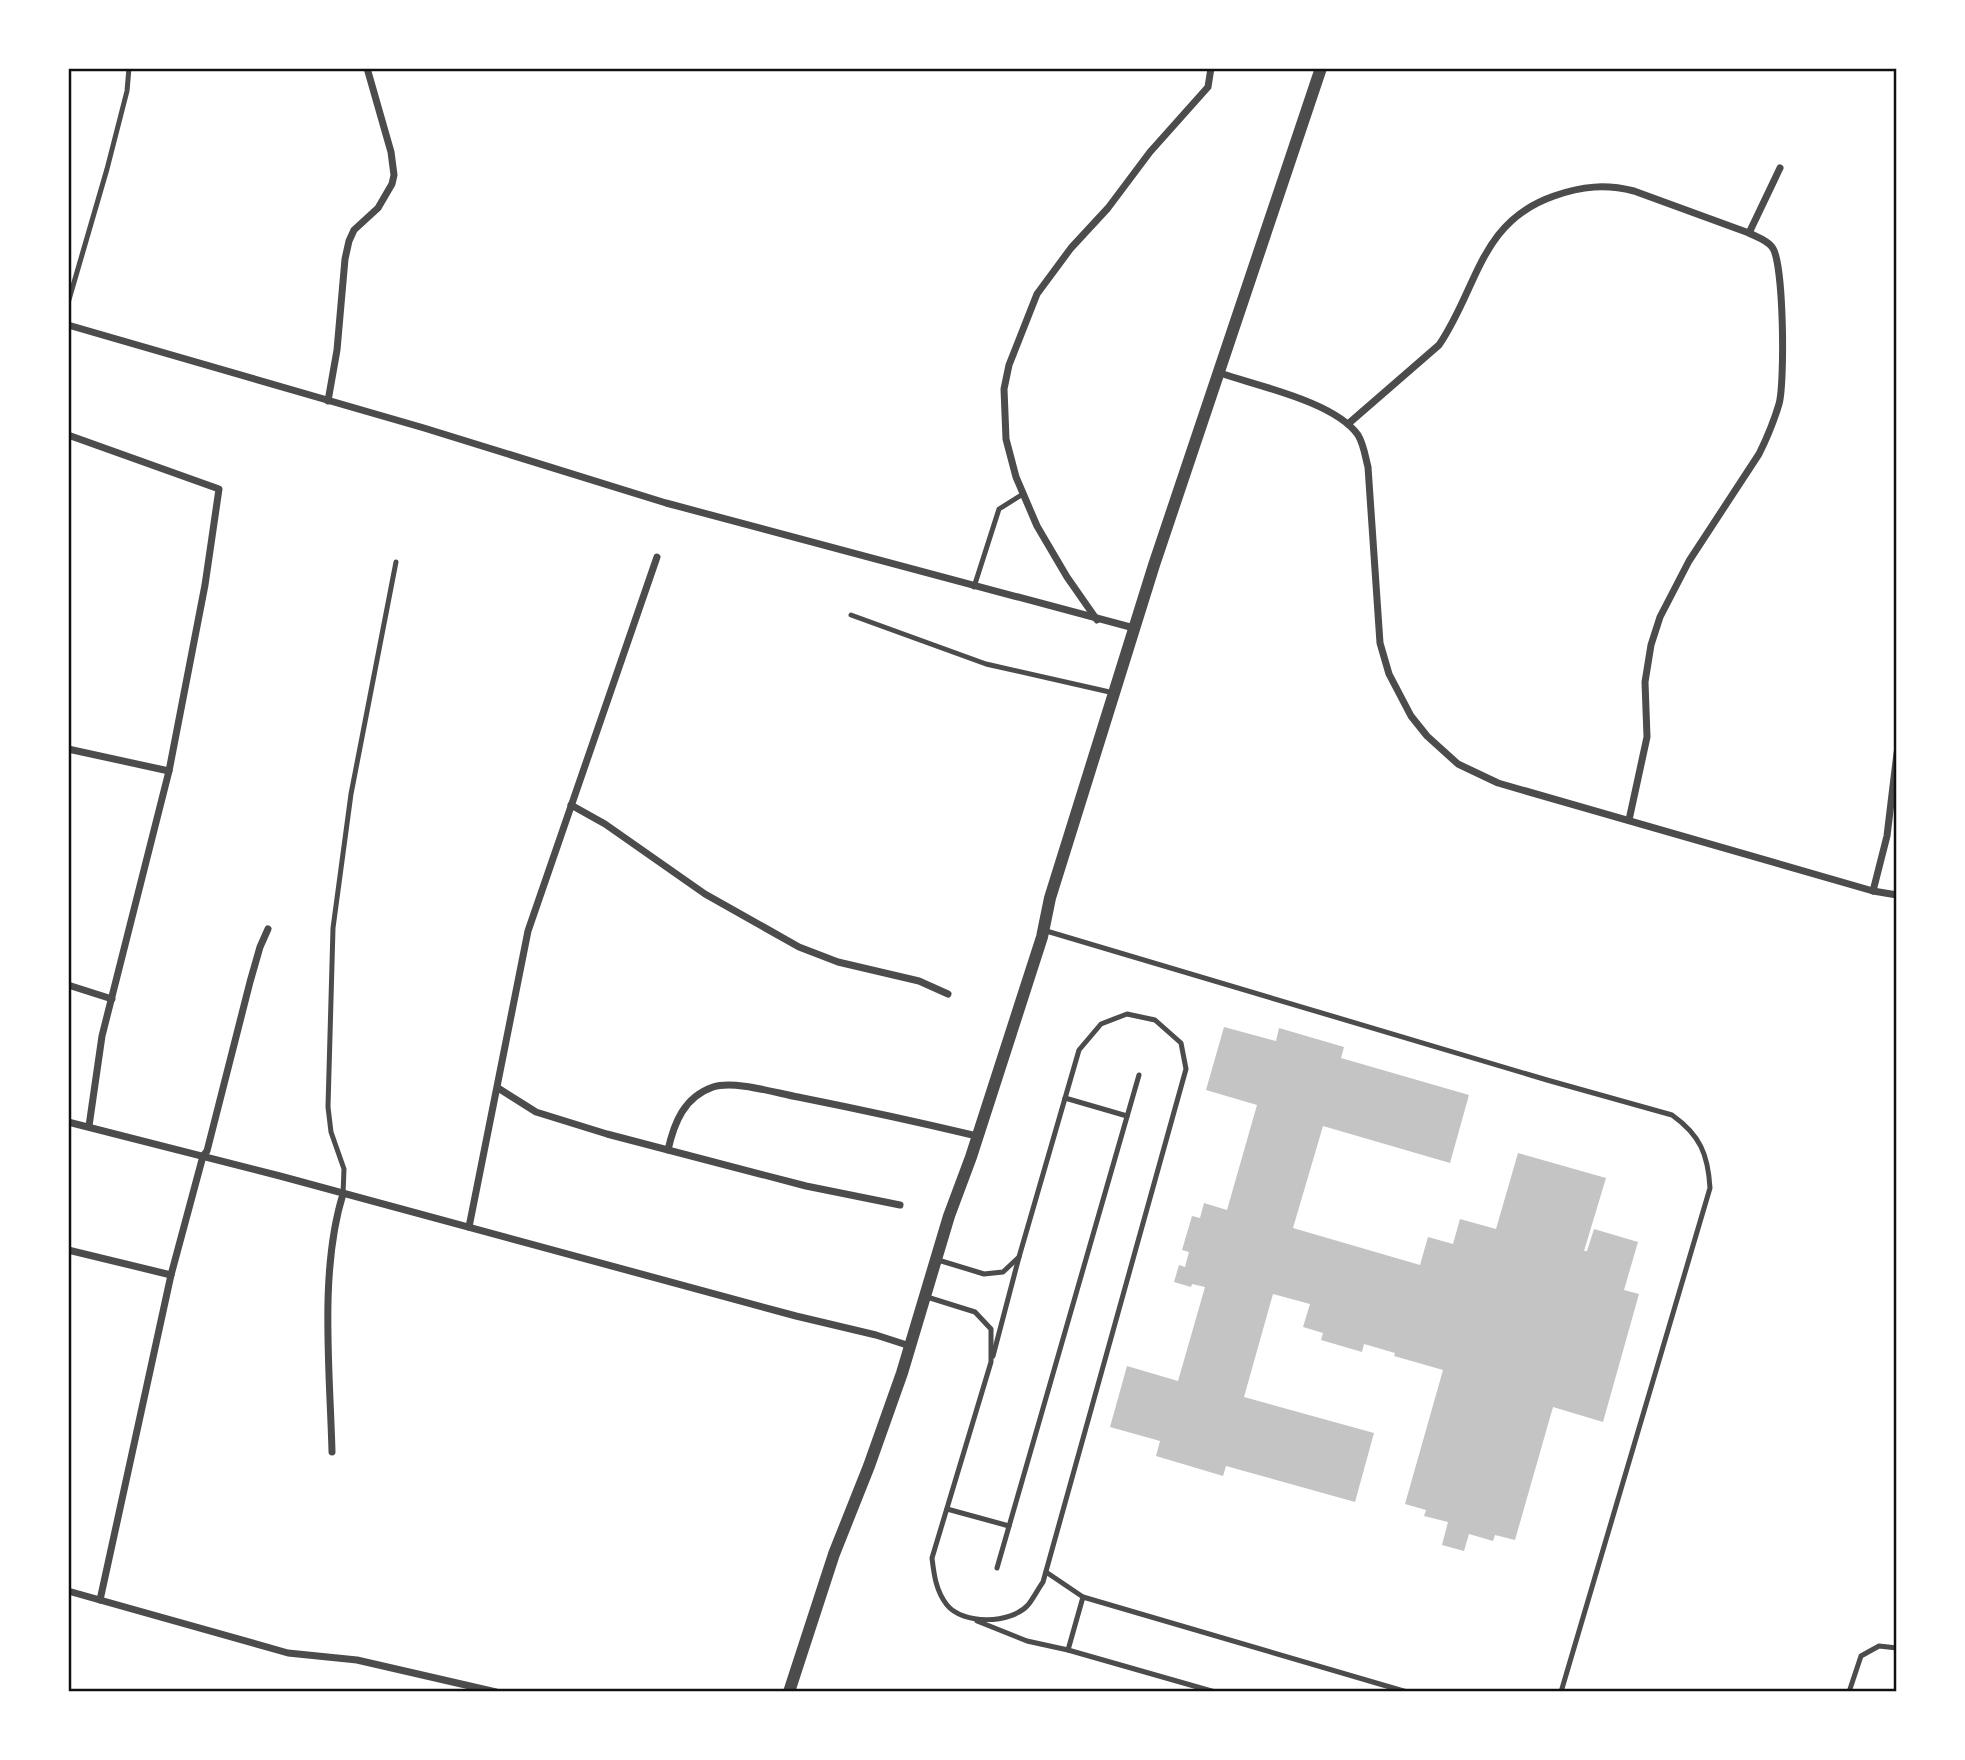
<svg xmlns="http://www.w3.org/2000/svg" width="1965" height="1760" font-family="Montserrat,sans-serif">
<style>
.building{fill:#c4c4c4}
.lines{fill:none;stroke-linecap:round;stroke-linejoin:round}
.service{stroke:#4c4c4c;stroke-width:5}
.minor{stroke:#4c4c4c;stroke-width:7}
.tertiary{stroke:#4c4c4c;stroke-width:12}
.neatline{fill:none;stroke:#111;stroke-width:2.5}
</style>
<rect width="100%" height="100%" fill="#fff"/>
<polygon class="building" points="1224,1027 1276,1041 1279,1028 1344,1047 1341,1058 1469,1095 1450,1163 1323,1126 1293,1228 1420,1265 1428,1237 1453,1244 1460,1219 1496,1229 1518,1153 1606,1178 1584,1251 1587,1251 1594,1229 1638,1242 1624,1290 1639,1294 1603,1422 1553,1407 1515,1540 1495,1535 1493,1541 1469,1534 1464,1551 1442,1545 1448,1522 1424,1516 1426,1510 1405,1504 1443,1370 1394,1356 1395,1353 1364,1344 1362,1352 1321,1340 1323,1333 1303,1327 1310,1304 1273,1294 1244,1397 1374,1433 1355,1502 1226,1466 1223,1476 1156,1456 1160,1441 1110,1427 1127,1366 1178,1381 1205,1287 1192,1284 1191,1287 1174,1282 1179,1265 1185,1267 1189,1252 1182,1250 1192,1216 1200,1218 1204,1203 1227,1210 1257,1105 1206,1090"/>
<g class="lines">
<g class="service">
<polyline points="68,303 107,169 127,91 129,68"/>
<polyline points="974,587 999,509 1023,494"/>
<polyline points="851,615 986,664 1114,693"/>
<path d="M 1043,930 L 1547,1080 L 1672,1115 C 1700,1135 1708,1154 1710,1188 L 1561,1692"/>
<polyline points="1065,1098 1127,1116"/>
<polyline points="343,1194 344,1169 331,1132 328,1107 333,928 351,794 396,562"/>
<path d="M 927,1297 L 975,1312 L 991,1329 L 991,1362 L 932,1558 C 934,1575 936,1591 947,1605 C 963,1625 1011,1624 1028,1605 C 1033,1599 1038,1589 1043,1582 L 1186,1069 L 1181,1043 L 1155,1020 L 1127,1014 L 1101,1024 L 1079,1050 L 1019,1257 L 1003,1272 L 984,1274 L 938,1260"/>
<polyline points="993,1356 1019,1257"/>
<polyline points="947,1509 1009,1526"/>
<polyline points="997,1568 1139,1075"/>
<polyline points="1046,1572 1083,1597"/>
<polyline points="977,1621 1027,1641 1068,1650"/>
<polyline points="1215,1692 1068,1650 1083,1597 1407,1692"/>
<polyline points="1849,1692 1861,1656 1879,1646 1897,1648"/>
</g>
<g class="minor">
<polyline points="1749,233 1780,168"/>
<polyline points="68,325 424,428 666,503 1134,628"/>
<path d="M 1220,373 C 1258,386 1335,402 1358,435 C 1364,445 1365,456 1368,467 L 1380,643 L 1389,674 L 1411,716 L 1427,736 L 1458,764 L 1498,783 L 1873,891 L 1897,895"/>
<polyline points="328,401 337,350 345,259 349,241 354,230 378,208 392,184 394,175 391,152 367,68"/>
<path d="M 1348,424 L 1439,345 C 1478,288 1479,222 1554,196 C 1582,186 1606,184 1634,191 L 1749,233 C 1757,237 1767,240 1772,247 C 1784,261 1785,383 1779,404 C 1774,421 1767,438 1759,454 L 1689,561 L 1660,617 L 1651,645 L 1645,682 L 1647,737 L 1629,820"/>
<polyline points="68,435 219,489 205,585 169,771 102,1036 89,1126"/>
<polyline points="1097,620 1067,577 1037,526 1016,477 1006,439 1004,389 1009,365 1037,294 1071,248 1108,208 1150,152 1208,87 1211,68"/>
<polyline points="68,749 169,771"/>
<polyline points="571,805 605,824 705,894 799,947 838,962 919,981 948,994"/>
<polyline points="1873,891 1887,836 1897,753"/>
<polyline points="68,985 112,999"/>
<polyline points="498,1088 536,1112 607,1134 806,1186 900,1205"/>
<polyline points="68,1122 280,1176 796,1316 876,1335 910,1346"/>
<path d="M 668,1150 C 674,1123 684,1097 713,1087 C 734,1080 776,1093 798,1097 C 858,1109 918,1122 977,1136"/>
<polyline points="469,1227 528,931 657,557"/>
<polyline points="68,1250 171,1275"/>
<path d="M 332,1452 C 330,1371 319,1271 343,1194"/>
<polyline points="68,1591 288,1653 357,1660 496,1692"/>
<polyline points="100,1600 171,1275 203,1156 207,1151 250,982 260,947 268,929"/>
</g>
<polyline class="tertiary" points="789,1692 834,1554 869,1466 902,1373 949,1216 971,1157 1042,937 1050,898 1154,565 1321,68"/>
</g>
<rect width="1965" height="1760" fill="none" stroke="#ffffff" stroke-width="140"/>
<rect x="70" y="70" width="1825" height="1620" class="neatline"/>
</svg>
